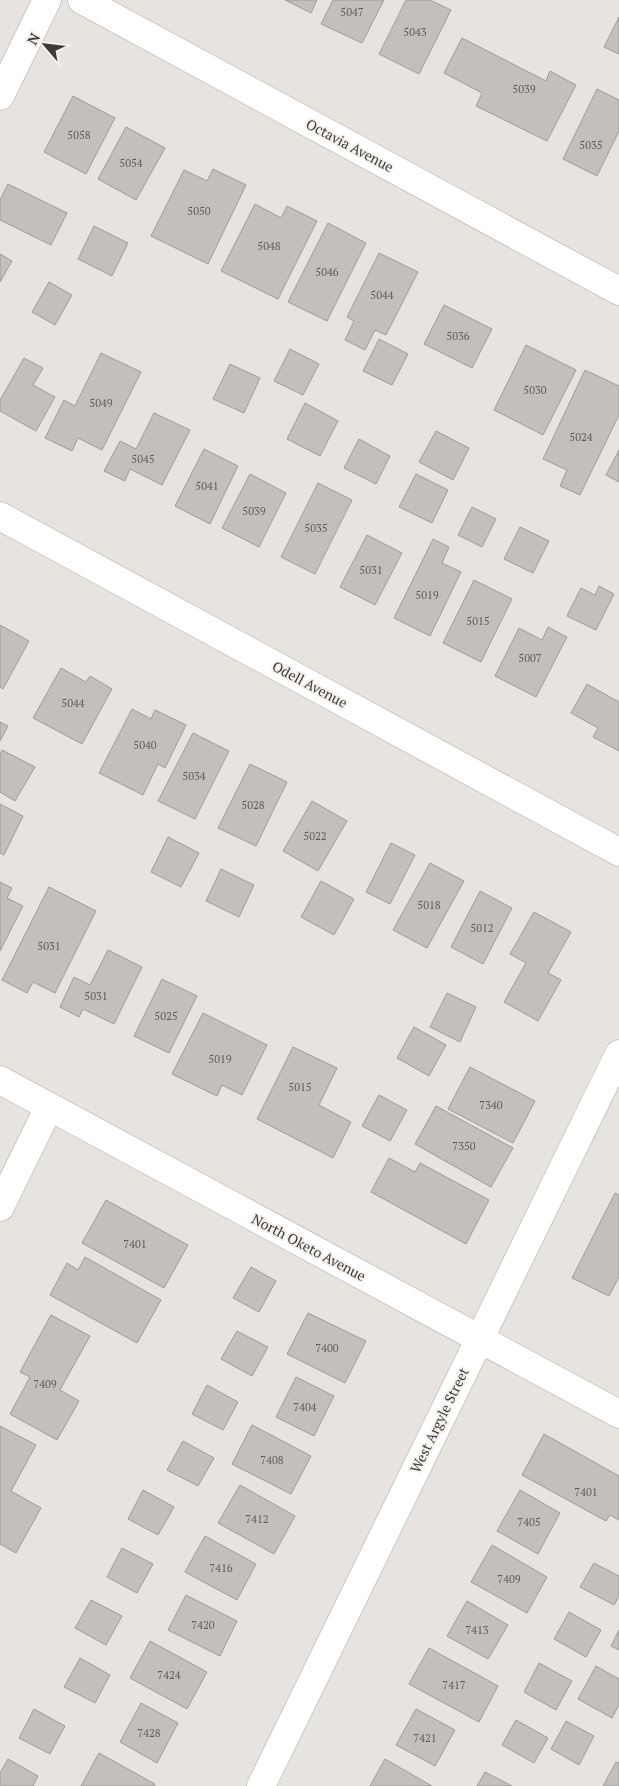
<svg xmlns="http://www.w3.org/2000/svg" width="619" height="1786" font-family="'PT Serif',serif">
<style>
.building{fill:#c3c0bc;stroke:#9f9c98}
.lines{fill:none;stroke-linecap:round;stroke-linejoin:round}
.street-casing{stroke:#aca9a5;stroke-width:29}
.street{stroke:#fff;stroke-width:28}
.labels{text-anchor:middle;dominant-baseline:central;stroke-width:4;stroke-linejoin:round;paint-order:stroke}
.number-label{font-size:11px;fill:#5e5c5a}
.street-label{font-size:14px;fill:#3c3b39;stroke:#f5f1ed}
</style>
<rect width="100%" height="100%" fill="#e7e4e0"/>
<g class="building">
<polygon points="285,0 317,0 311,13"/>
<polygon points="333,0 384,0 362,43 321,24"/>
<polygon points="406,0 430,0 451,10 419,74 379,54"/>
<polygon points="619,17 619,54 604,47"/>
<polygon points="462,38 546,81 550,71 576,85 547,141 476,106 482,93 444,73"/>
<polygon points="597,89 619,100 619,131 597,176 563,159"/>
<polygon points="73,96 115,118 86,174 44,152"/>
<polygon points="126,127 165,148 136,200 98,179"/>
<polygon points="213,169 246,185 208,264 151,236 184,170 207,181"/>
<polygon points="8,184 67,213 51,245 0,220 0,200"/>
<polygon points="255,204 281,218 287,206 317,221 278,299 221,271"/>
<polygon points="328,223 366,243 327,321 288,302"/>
<polygon points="94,226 128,243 112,276 78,259"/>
<polygon points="379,253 418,272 386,335 375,330 365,350 345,340 354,321 347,317"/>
<polygon points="0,254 12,261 0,282"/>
<polygon points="49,282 72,295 55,325 32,312"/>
<polygon points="444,305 492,329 472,368 424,344"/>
<polygon points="379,339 408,354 392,385 363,371"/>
<polygon points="526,345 576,370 543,435 494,410"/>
<polygon points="290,349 319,364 303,395 274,381"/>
<polygon points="101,353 141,372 102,450 78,438 72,451 45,438 64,400 75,406"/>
<polygon points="24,358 43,368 33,385 55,397 36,431 0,411 0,400"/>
<polygon points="230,364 260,378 244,413 213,399"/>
<polygon points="585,370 619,386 619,415 580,495 560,486 567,470 543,459"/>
<polygon points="305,403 338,421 320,456 287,439"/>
<polygon points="154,413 190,430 162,485 130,469 125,481 104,471 120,441 136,449"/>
<polygon points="436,431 469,448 453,480 419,462"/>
<polygon points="359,439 390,456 376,484 344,468"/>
<polygon points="204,449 238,466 210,524 175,506"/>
<polygon points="619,450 619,482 606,475"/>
<polygon points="250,474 286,493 259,547 222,528"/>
<polygon points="416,474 448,490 432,523 399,507"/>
<polygon points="318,483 352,500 315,574 281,557"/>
<polygon points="472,507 496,519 482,547 458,535"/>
<polygon points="520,527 549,541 533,573 504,559"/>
<polygon points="367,535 402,553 375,605 340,587"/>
<polygon points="433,539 449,547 442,563 461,572 430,636 394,618"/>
<polygon points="474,580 512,599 481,662 443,643"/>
<polygon points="599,586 614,594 596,630 567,616 581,588 595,595"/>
<polygon points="0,625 29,641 3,689 0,687"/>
<polygon points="548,627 567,637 536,697 495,676 519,628 542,640"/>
<polygon points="61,668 86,682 90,676 112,689 82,744 33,718"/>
<polygon points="587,684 619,702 619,751 593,737 598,728 571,713"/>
<polygon points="132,709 151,719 155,710 186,725 165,768 158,764 143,795 99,773"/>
<polygon points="0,722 8,726 0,741"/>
<polygon points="193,733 229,751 195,819 158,801"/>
<polygon points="2,750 35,767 15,801 0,792 0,754"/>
<polygon points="250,764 287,782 256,846 218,828"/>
<polygon points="312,801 347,821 318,871 283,851"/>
<polygon points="0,804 23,816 4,855 0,853"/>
<polygon points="168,837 199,853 181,887 151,872"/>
<polygon points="391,843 415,855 390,904 366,892"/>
<polygon points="430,863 464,881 427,948 393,930"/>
<polygon points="221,869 254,885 239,917 206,901"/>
<polygon points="321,881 354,899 334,935 301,917"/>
<polygon points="0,882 12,888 7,898 23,906 0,951"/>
<polygon points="49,887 96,911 55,993 33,982 27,993 2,980"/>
<polygon points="480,891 512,908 483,964 451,947"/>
<polygon points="534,912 571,932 548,973 561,980 538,1021 504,1002 526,963 510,954"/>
<polygon points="108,950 142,967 114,1024 83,1009 79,1017 60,1007 74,977 90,985"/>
<polygon points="162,979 197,996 169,1053 134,1036"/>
<polygon points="447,993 476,1007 460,1042 430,1027"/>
<polygon points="203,1013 267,1045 242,1095 222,1085 217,1096 172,1074"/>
<polygon points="414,1027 446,1045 429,1076 397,1058"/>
<polygon points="293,1047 337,1068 319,1105 351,1122 333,1158 257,1119"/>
<polygon points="470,1067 535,1101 513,1143 448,1109"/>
<polygon points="379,1095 407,1110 390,1141 362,1126"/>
<polygon points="436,1106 513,1148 491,1187 415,1144"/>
<polygon points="389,1158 415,1172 420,1163 489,1200 466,1244 371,1192"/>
<polygon points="615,1193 619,1195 619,1277 609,1296 572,1278"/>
<polygon points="106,1200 188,1245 164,1288 82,1243"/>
<polygon points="85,1257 161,1300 137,1343 50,1295 67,1263 78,1270"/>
<polygon points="251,1267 276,1281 259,1312 233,1298"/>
<polygon points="308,1313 366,1341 345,1383 287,1354"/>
<polygon points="51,1315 90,1336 60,1390 79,1401 57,1440 10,1414 30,1377 20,1372"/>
<polygon points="237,1331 268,1347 252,1376 221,1359"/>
<polygon points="296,1377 334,1396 314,1436 276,1417"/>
<polygon points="207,1385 238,1402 223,1430 192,1414"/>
<polygon points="252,1425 311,1456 291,1494 232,1464"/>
<polygon points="0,1426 36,1445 11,1491 41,1508 16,1553 0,1544"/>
<polygon points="544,1434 619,1476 619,1520 610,1515 606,1521 522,1475"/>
<polygon points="183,1441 214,1458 198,1486 167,1470"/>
<polygon points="240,1485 295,1516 274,1554 218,1523"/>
<polygon points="143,1490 174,1507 158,1535 128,1519"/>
<polygon points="520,1490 560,1513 538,1554 497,1531"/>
<polygon points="205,1536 256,1564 237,1600 185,1572"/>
<polygon points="492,1545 547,1577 527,1613 471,1582"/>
<polygon points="122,1548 153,1564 137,1593 107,1577"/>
<polygon points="594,1563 619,1576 619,1596 614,1605 580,1587"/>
<polygon points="186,1595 237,1621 220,1656 168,1630"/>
<polygon points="91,1600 122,1616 106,1645 75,1628"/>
<polygon points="467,1601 508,1625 488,1659 447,1636"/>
<polygon points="569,1612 601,1630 586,1657 554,1639"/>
<polygon points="619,1630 619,1650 611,1646"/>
<polygon points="150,1641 207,1672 187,1709 130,1678"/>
<polygon points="429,1648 498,1686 479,1722 409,1684"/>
<polygon points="80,1658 110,1675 95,1703 64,1687"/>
<polygon points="539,1663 572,1681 556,1710 524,1692"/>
<polygon points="596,1666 619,1679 619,1705 612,1718 578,1699"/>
<polygon points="141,1703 178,1723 157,1763 120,1742"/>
<polygon points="34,1709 65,1726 50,1754 19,1738"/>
<polygon points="416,1709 455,1730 435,1766 396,1745"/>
<polygon points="516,1720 548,1738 534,1763 502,1745"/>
<polygon points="566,1721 594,1736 579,1765 551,1749"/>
<polygon points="99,1753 155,1784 154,1786 81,1786"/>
<polygon points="8,1759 38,1776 33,1786 0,1786 0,1773"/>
<polygon points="385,1759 432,1786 370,1786"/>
<polygon points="616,1762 619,1763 619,1786 603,1786"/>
<polygon points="485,1772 512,1786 477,1786"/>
</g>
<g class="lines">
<defs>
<g id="street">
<polyline points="82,0 619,291"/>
<polyline points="0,96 47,0"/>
<polyline points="0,516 619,852"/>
<polyline points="0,1080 619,1414"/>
<polyline points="0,1207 49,1107"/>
<polyline points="261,1786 619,1054"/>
</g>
</defs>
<use href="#street" class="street-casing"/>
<use href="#street" class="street"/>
</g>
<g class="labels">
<g class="number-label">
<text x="352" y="12">5047</text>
<text x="415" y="32">5043</text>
<text x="524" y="89">5039</text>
<text x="79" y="135">5058</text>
<text x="591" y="145">5035</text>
<text x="131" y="163">5054</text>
<text x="199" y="211">5050</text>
<text x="269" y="246">5048</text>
<text x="327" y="272">5046</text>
<text x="382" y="295">5044</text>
<text x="458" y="336">5036</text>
<text x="535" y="390">5030</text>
<text x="101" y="403">5049</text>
<text x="581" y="437">5024</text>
<text x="143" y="459">5045</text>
<text x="207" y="486">5041</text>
<text x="254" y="511">5039</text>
<text x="316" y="528">5035</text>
<text x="371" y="570">5031</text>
<text x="427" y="595">5019</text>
<text x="478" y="621">5015</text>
<text x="530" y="658">5007</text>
<text x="73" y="703">5044</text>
<text x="145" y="745">5040</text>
<text x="194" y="776">5034</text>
<text x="253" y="805">5028</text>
<text x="315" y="836">5022</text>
<text x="429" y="905">5018</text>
<text x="482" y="928">5012</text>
<text x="49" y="946">5031</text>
<text x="96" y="996">5031</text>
<text x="166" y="1016">5025</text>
<text x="220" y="1059">5019</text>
<text x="300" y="1087">5015</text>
<text x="491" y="1105">7340</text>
<text x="464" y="1146">7350</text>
<text x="135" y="1244">7401</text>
<text x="327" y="1348">7400</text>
<text x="45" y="1384">7409</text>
<text x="305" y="1407">7404</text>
<text x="272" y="1460">7408</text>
<text x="586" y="1492">7401</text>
<text x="257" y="1519">7412</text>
<text x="529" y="1522">7405</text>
<text x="221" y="1568">7416</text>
<text x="509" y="1579">7409</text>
<text x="203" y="1625">7420</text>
<text x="477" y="1630">7413</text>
<text x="169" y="1675">7424</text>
<text x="454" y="1685">7417</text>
<text x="149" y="1733">7428</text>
<text x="425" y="1738">7421</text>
</g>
<g class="street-label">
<text transform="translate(350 145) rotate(28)">Octavia Avenue</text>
<text transform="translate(310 684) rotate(28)">Odell Avenue</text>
<text transform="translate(309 1247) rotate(28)">North Oketo Avenue</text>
<text transform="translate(439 1420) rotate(-64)">West Argyle Street</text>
</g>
</g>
<g transform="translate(45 45) rotate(298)" stroke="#f5f1ed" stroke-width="4" paint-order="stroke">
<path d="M0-4L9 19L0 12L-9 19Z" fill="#3c3b39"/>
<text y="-8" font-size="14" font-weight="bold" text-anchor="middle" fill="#3c3b39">N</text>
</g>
</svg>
